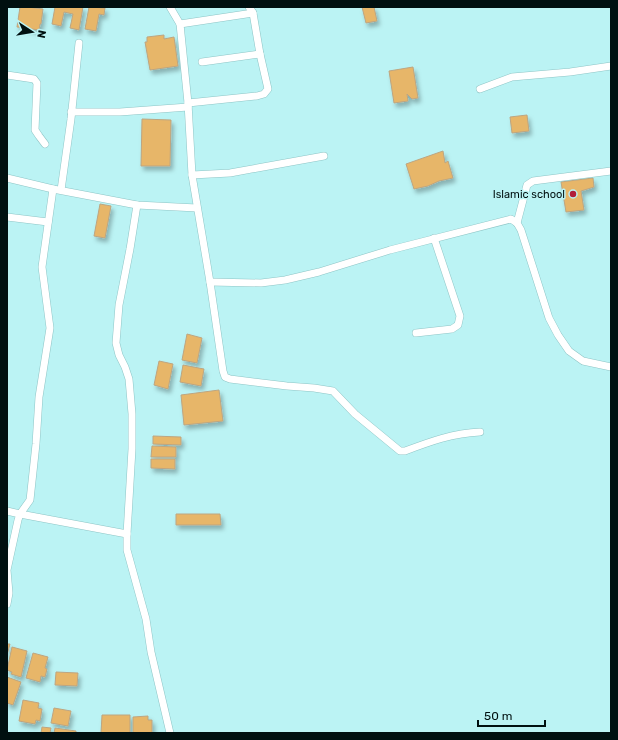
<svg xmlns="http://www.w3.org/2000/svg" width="618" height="740" font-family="Rubik,sans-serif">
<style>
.building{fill:#e7b669;stroke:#bda581;filter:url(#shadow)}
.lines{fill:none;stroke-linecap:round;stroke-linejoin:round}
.minor-casing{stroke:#8ec5c6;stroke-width:8}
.minor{stroke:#fff;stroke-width:7}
.poi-dot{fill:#b11e3a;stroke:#bbf3f4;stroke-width:1.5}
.labels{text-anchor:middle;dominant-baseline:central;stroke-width:3;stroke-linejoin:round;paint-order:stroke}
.poi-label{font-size:11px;fill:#001010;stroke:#bbf3f4;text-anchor:end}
</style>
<defs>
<filter id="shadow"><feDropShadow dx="2.5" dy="4" stdDeviation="2" flood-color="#0004"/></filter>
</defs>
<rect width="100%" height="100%" fill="#bbf3f4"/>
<g class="building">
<polygon points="20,7 28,7 43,9 41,24 40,24 39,30 17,27"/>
<polygon points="55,7 83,7 79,30 70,28 73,14 64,12 61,26 52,24"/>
<polygon points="89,7 105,8 104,15 99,14 96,31 85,29"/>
<polygon points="362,7 374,7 377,21 366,23"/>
<polygon points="164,35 164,39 174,37 178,66 150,70 145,42 147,42 147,37"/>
<polygon points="413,67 418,98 412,99 407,94 408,101 394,103 389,71"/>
<polygon points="527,115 529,131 512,133 510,117"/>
<polygon points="142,119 171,120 170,166 141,166"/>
<polygon points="443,151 445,163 448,161 453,178 439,181 428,186 414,189 406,164"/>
<polygon points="593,178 594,187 581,191 584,210 566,212 561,182"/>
<polygon points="100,204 111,206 105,238 94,236"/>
<polygon points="187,334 202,338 197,363 182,360"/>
<polygon points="159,361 173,364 168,389 154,385"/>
<polygon points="183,365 204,369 201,386 180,382"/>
<polygon points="219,390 223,421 184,425 181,395"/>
<polygon points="153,436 181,437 181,445 153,444"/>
<polygon points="152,446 176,447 176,457 151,457"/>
<polygon points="151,459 175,459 175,469 151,468"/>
<polygon points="176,514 220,514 221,525 176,525"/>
<polygon points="7,644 10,644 7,655"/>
<polygon points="12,647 27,651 21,677 11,674 12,672 7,670"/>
<polygon points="33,653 48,657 45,668 47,669 45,677 41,676 40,682 26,678"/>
<polygon points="56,672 78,673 77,686 55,685"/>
<polygon points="7,677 21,682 13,705 7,703"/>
<polygon points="23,700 39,703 38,708 42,709 40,721 36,720 35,724 19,721"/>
<polygon points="54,708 71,711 68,726 51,723"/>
<polygon points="102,715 130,715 130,733 101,733"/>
<polygon points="148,716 148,720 152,720 152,733 133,733 133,717"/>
<polygon points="42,727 51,728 50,733 41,733"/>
<polygon points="55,728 76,731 76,733 54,733"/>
</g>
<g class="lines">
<defs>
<g id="minor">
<path d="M 170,7 L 180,24 L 188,103 L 192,175 L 210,282 L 223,371 L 225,377 L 230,379 L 287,386 L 314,388 L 333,391 L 355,414 L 400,451 L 405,451 C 429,442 453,433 480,432"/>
<polyline points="180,24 253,13"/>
<polyline points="202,62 260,54"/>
<polyline points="7,75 34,79 37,83 35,130 39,136 45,144"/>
<polyline points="480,89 512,77 570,72 611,66"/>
<polyline points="188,103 257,96 264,94 268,89 260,54 253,13 249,7"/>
<polyline points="71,112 120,112 188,107"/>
<polyline points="192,175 230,173 324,156"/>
<polyline points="7,178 53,189 137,205 197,208"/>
<polyline points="53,189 42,267 50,328 39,397 36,444 30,500 20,514 127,534"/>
<polyline points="61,190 71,119 79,43"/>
<polyline points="137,205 130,249 119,305 116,343 119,355 125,367 129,379 132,414 132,449 127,534 127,550 146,619 151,652 170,733"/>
<polyline points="7,217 48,222"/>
<polyline points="517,223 527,185 533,181 611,171"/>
<polyline points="210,282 261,283 285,280 319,272 390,250 511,219 517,223 521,230 549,318 558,335 569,351 583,361 611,367"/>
<polyline points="416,333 452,329 458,325 460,316 434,238"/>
<polyline points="7,511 20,514 18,520 7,570 9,593 7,604"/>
</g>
</defs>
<use href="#minor" class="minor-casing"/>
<use href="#minor" class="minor"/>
</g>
<circle class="poi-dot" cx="573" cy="194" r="4"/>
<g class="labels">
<g class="poi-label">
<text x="565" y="194">Islamic school</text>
</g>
</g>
<rect width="618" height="740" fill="none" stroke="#001010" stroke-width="16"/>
<g transform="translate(32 32) rotate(102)" stroke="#bbf3f4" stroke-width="3" paint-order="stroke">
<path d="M0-3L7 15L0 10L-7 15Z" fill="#001010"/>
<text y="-6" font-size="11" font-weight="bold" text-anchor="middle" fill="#001010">N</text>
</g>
<path d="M478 720v6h67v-6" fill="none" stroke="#001010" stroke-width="2"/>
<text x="484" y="720" font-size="12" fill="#001010" stroke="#bbf3f4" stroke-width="3" paint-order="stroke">50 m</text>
</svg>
